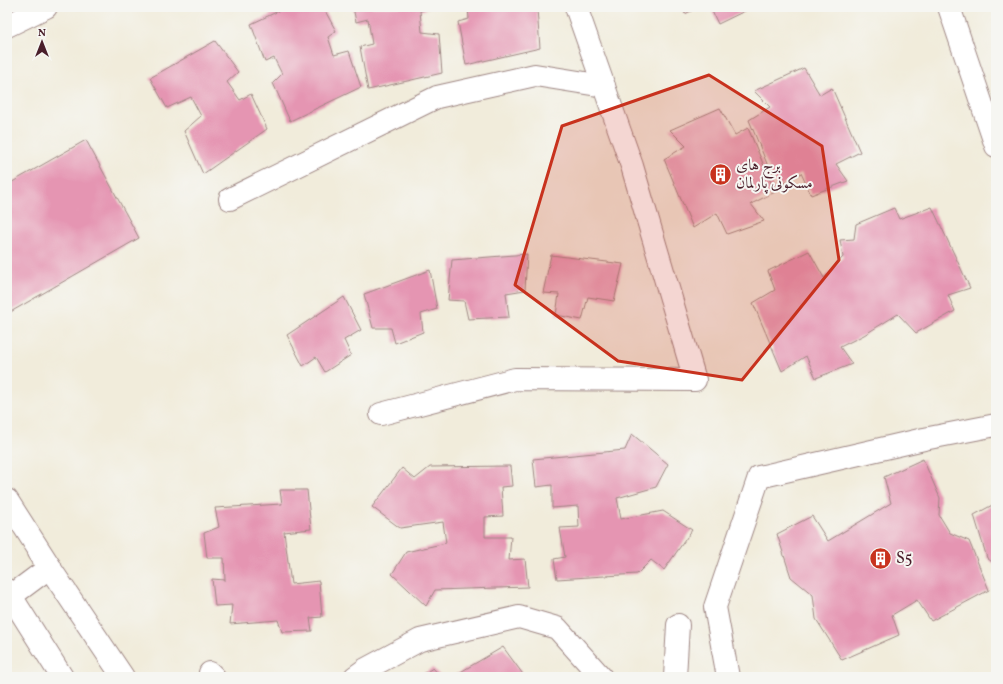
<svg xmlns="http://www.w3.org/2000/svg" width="1003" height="684" font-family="Vollkorn,Amiri,serif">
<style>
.building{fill:#e595b2}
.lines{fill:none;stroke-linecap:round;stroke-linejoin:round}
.street-casing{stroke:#9e8683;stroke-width:24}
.secondary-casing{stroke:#9e8683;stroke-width:24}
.highway-casing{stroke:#9e8683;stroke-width:24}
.street{stroke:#fff;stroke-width:22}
.secondary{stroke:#fff;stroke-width:22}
.highway{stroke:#fff;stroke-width:22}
.marked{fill:#c8321e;fill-opacity:0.2;stroke:#c8321e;stroke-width:3;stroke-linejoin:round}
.labels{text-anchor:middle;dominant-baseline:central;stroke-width:4;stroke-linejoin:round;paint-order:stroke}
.poi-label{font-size:16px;fill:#4a1f2b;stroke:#f6f6f2;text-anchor:start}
</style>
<rect width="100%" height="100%" fill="#f6f6f2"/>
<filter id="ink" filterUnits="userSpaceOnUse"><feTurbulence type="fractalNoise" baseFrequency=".025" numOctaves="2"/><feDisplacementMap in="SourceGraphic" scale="8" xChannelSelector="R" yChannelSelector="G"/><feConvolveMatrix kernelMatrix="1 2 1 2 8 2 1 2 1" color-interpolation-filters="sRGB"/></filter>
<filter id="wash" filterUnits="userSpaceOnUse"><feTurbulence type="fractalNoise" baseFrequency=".012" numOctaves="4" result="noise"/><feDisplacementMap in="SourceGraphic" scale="16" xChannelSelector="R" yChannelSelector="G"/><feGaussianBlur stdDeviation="0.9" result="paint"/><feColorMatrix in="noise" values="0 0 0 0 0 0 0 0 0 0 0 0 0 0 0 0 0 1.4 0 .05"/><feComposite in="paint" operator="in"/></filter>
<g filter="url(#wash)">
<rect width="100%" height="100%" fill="#f1ecdb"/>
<g id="blocks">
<g class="building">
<polygon points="287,7 323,7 336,31 328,37 334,55 349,51 361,87 290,121 273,83 282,74 274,58 265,62 251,24"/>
<polygon points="353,7 432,7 420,11 422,32 439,34 442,73 368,90 360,47 372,44 368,19 356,22"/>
<polygon points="468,7 524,7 537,9 540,48 466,65 458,22 469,19"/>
<polygon points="682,7 699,7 685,14"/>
<polygon points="710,7 753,7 718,24"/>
<polygon points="215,41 238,72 227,82 240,100 251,94 267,129 203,174 184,131 201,116 191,97 167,108 150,78"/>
<polygon points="804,68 820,95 832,88 860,152 836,164 848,181 811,195 801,173 777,188 749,120 770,107 754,91"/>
<polygon points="720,108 735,135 748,128 775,192 751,204 764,221 727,234 717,213 693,228 664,159 686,146 670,130"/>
<polygon points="86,140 139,238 7,314 7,185"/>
<polygon points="932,207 970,288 948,295 955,311 916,333 898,314 864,335 840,347 852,364 816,378 806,356 782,371 753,303 775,290 768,271 809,251 824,278 843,257 840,240 854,239 856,224 894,208 899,219"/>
<polygon points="527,254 525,290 506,293 509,317 468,319 464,301 448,300 452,260"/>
<polygon points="551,255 623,264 614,301 588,297 582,320 556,315 559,294 543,293"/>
<polygon points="430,270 437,309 421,314 423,332 395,343 391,328 373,328 364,294"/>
<polygon points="344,297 361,330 344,340 351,355 325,372 316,357 303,366 287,335"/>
<polygon points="632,434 668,464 656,487 617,498 621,519 663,511 692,530 664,570 651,560 637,574 557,579 554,559 565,557 560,528 579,527 578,506 552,508 552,485 536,487 533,459 625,450"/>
<polygon points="923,459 940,498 939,515 950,533 969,541 989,590 931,621 917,600 892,615 899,635 842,660 816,619 813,595 791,577 777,534 812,516 828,541 891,503 884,477"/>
<polygon points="510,466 512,486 501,487 503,516 485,517 485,537 511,537 509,560 525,559 528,587 435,590 426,606 392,574 406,552 446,543 443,522 400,528 372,507 402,468 415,479 430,467"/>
<polygon points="280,490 307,490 311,529 284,532 291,584 319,581 322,617 310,618 312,631 282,632 278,620 230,624 232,605 215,606 212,579 225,580 224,558 207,558 204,533 219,527 215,508 282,504"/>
<polygon points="996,503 996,565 987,558 974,515"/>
<polygon points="503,647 525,677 452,677"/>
<polygon points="433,668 441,677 418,677"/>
</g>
</g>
</g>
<g filter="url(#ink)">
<use href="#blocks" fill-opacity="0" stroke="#9e8683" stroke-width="1"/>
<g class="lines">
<defs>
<g id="street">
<polyline points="949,7 996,146"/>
<polyline points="7,26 46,7"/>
<polyline points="230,199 437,97 535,75 604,86"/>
<polyline points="381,414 515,379 695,380 632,166 576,7"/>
<polyline points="210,673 214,677"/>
<polyline points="355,677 366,669 420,640 519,617 557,628 601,677"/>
<polyline points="675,677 678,625"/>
<polyline points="728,677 715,607 759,477 924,439 996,425"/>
</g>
<g id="secondary">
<polyline points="39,552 123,677"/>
<polyline points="7,590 62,677"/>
<polyline points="11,596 50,567"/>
</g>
<polyline id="highway" points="7,500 50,567"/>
</defs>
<use href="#street" class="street-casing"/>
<use href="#secondary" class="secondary-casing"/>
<use href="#highway" class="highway-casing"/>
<use href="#street" class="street"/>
<use href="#secondary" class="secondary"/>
<use href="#highway" class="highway"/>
</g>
</g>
<path class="marked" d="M 709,75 L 822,146 L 839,260 L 742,380 L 618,361 L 515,285 L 562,126 Z"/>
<defs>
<symbol id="building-disc" viewBox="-11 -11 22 22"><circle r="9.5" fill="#c8321e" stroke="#f6f6f2"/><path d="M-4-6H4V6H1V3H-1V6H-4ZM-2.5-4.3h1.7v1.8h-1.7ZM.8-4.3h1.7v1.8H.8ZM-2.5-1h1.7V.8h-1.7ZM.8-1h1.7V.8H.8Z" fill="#fff"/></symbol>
</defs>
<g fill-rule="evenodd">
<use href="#building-disc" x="708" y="162" width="25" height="25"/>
<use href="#building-disc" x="868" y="546" width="25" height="25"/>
</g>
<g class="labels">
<g class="poi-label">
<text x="736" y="166">برج های<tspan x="736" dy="18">مسکونی پارلمان</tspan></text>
<text x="896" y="559">S5</text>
</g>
</g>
<rect width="1003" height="684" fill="none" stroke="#f6f6f2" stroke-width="24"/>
<g transform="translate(42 42)" stroke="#f6f6f2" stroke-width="3" paint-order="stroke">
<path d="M0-3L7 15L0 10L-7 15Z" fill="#4a1f2b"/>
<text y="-6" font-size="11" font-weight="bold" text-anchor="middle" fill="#4a1f2b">N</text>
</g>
</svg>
